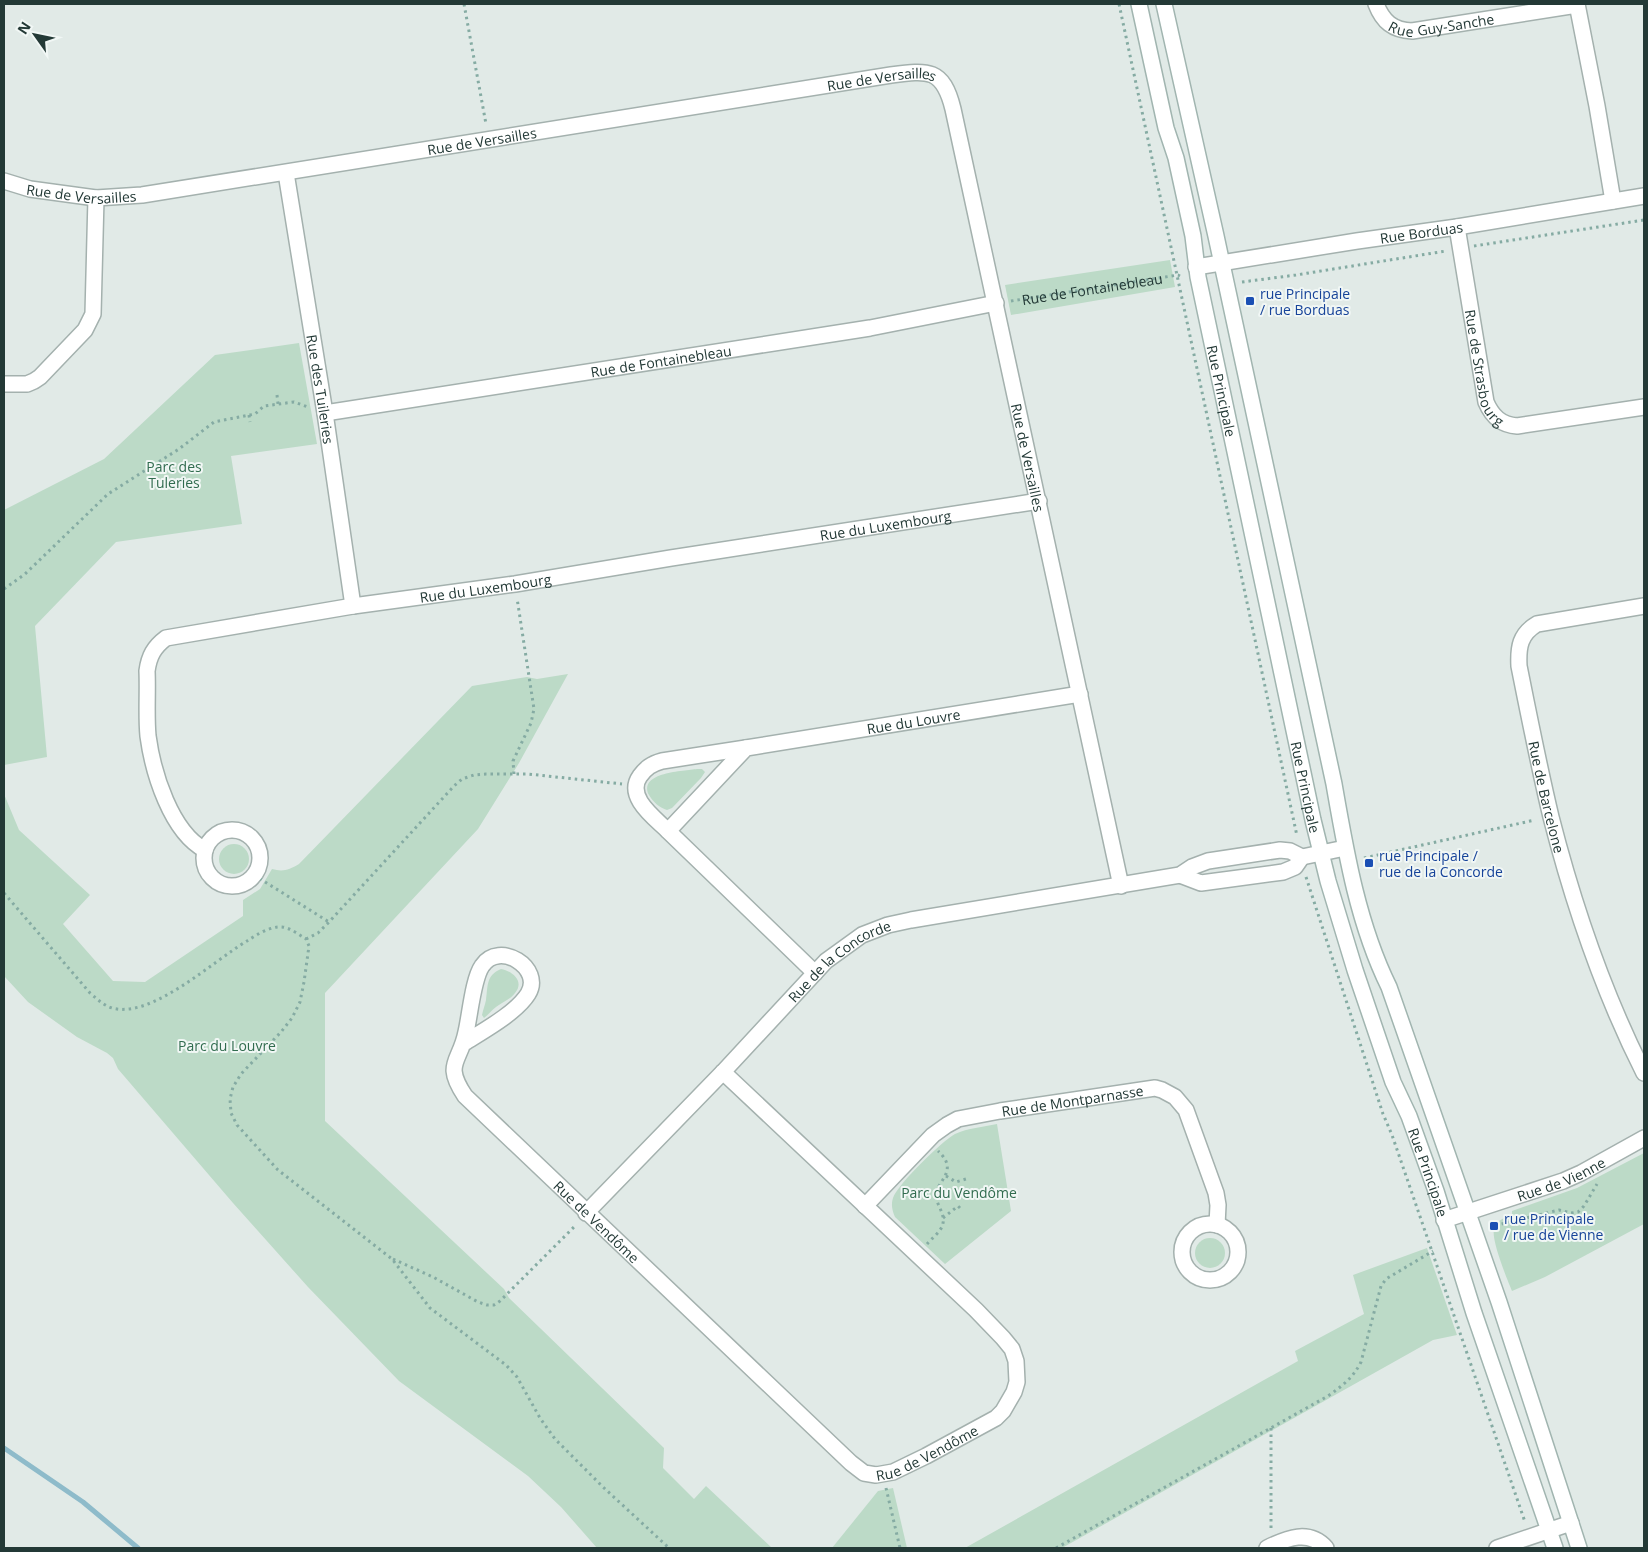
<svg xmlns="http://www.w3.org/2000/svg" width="1648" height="1552" font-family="'Open Sans',sans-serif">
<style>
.green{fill:#bcdac7}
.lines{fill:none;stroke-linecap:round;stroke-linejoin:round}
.stream{stroke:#8ebbca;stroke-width:5}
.street-casing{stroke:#a4b1ae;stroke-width:18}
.secondary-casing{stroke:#a1b5b0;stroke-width:18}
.path{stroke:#85aba3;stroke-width:3;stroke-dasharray:2.5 4;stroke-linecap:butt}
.street{stroke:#fff;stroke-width:15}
.secondary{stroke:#fff;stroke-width:15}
.transit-dot{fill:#1a4fb4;stroke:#f1f7f5;stroke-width:2}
.labels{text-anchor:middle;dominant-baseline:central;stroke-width:4;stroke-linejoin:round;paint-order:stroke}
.street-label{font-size:14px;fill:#233936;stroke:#f1f7f5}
.transit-label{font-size:14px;fill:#164399;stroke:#f1f7f5;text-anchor:start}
.park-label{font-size:14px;fill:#316c4f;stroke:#f1f7f5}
</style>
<rect width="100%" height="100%" fill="#e1eae7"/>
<g class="green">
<polygon points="1170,260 1175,287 1011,315 1005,285"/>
<polygon points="299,343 317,444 231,456 242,524 116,542 35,626 47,757 4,765 4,510 104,459 215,355"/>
<path d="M 568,674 L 519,763 L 478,829 L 325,993 L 325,1121 L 504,1289 L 509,1298 L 664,1448 L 663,1468 L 694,1499 L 706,1486 L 772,1548 L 597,1548 L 561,1507 L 528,1476 L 399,1381 L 308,1287 L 233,1203 L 118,1069 L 113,1058 L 107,1053 L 77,1037 L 28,1002 L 4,976 L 4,794 L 19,830 L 90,895 L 63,924 L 113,981 L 145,982 L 243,916 L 243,900 L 260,889 L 272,869 C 283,872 289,870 299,864 L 472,686 L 527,677 L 537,679 Z"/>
<path d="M 697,769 L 702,769 L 705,772 L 701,778 L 672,808 L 667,810 C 660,808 653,802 649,795 C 638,772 684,771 697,769 Z"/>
<circle cx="234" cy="859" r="15"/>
<path d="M 501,969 C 512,971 525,981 515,993 C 511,999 502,1002 496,1007 C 492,1010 488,1015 484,1018 L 482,1015 C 483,1010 485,1005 486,1000 C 488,986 486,975 501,969 Z"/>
<path d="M 997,1124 L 1011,1211 L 945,1264 L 895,1217 C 892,1210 891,1204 893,1198 C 898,1184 942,1141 955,1134 C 968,1128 983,1127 997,1124 Z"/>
<path d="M 1644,1153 L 1644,1224 L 1545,1277 L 1512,1291 C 1507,1279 1491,1240 1494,1229 C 1496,1221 1505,1217 1512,1214 L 1512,1211 L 1577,1188 Z"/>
<circle cx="1210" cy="1253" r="15"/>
<polygon points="1427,1248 1457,1335 1433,1340 1062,1548 965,1548 1298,1361 1295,1351 1364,1314 1353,1275"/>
<polygon points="893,1488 907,1548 832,1548 878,1491"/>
</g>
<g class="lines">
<polyline class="stream" points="4,1448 83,1502 138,1548"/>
<defs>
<g id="street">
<path id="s2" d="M 1376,4 C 1383,22 1393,30 1412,31 L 1577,5"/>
<polyline points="1577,4 1597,106 1613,201"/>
<path id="s3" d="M 286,173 L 325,413 L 353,606"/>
<path id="s4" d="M 4,181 L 30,189 L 96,198 L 142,195 L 891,75 C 928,70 943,68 953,109 L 1121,886"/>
<path id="s5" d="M 1457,227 L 1486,402 C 1492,416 1501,425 1517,426 L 1644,407"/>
<path id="s6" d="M 1196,267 L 1357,241 L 1457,227 L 1644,196"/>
<polyline points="4,384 27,384 34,381 40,377 85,330 93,314 96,198"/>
<path id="s7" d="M 325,413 L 870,328 L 996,303"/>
<path id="s8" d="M 1644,606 L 1537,624 C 1520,634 1518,647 1519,666 C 1529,716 1539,767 1551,817 C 1573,903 1604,994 1644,1073"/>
<circle cx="232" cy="858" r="28"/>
<path d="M 668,831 C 655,818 625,797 640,776 C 646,768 651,764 662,761 L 746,748"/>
<path id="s9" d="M 205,850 C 171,832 153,773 148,736 C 146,715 148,692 147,671 C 149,656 154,647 166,638 L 353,606 L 515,584 L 671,558 L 1039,501"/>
<polyline points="1180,875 1201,883 1283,872 1295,867 1302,857"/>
<path id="s10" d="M 815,973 L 668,831 L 746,748 L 1080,694"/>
<path id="s11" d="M 464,1043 C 483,1031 516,1013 528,994 C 544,968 499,940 482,966 C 473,979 470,1015 466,1032 C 460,1063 443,1063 465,1096 L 851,1463 L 864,1473 L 876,1475 L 893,1472 L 926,1456 L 996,1418 L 1003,1411 L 1014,1392 L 1017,1382 L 1016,1361 L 1012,1349 L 1003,1338 L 976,1310 L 723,1072"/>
<path id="s12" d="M 865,1206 L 933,1135 L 947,1125 L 958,1119 L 1000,1111 L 1155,1088 L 1162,1090 L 1175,1097 L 1186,1110 L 1216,1193 L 1218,1205 L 1217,1225"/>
<path id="s13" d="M 586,1213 L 723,1072 L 826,961 L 862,935 L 888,925 L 911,920 L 1180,875 L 1192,867 L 1208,861 L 1280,850 L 1290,851 L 1302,857 L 1345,848"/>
<path id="s14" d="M 1444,1220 L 1563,1181 L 1581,1173 L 1644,1138"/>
<circle cx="1210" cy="1252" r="28"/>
<path d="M 1267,1548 C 1287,1538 1309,1529 1326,1548"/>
<polyline points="1497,1548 1571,1523"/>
</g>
<g id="secondary">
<path id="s15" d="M 1139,4 L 1166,128 L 1176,158 L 1193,236 L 1198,277 L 1313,820 L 1328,881 L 1355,970 L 1393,1082 L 1409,1116 L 1436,1191 L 1474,1313 L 1555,1548"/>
<path d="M 1164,4 L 1216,236 L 1334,784 C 1346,853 1358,924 1389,987 L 1499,1302 L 1579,1548"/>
</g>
</defs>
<use href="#street" class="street-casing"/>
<use href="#secondary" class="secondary-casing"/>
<g class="path">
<polyline points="464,4 486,124"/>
<polyline points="1119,4 1297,836"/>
<polyline points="1474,246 1644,220"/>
<polyline points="1242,282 1296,275 1446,251"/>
<path id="s1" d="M 1011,301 L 1178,275 L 1180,276"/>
<polyline points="277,395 278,404"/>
<polyline points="249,415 250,422"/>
<polyline points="4,589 25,574 108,494 179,449 214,422 255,414 264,406 294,402 308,407"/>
<polyline points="514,774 513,761 531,723 534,709 517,598"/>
<polyline points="1364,858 1535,820"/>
<polyline points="254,875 329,922"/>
<polyline points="1306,877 1383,1114 1392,1135 1525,1522"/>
<path d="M 4,893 L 90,993 C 97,999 103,1005 112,1008 C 152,1019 213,961 247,941 C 256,935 270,926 282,927 C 291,928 299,935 306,939 L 309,946 L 304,982 L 300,1002 L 292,1018 L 281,1032 L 241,1074 L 233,1087 L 230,1099 L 231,1113 L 237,1125 L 278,1170 L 392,1259 L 430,1308 L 506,1365 L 517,1377 L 540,1418 L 555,1439 L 603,1487 L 669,1548"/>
<polyline points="306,939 318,933 329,922 454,786 462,779 474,775 486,774 528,774 622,784"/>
<polyline points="946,1176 956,1182 966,1179"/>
<polyline points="943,1218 958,1206 961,1209"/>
<polyline points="1489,1227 1559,1210 1571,1213 1578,1212 1584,1206 1597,1184"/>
<path d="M 927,1244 C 932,1238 942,1231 943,1223 C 945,1214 937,1205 936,1197 C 934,1182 961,1172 938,1151"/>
<polyline points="393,1259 433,1277 478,1302 487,1305 494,1305 500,1301 576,1225"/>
<polyline points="1271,1428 1271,1529"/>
<polyline points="886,1488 900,1548"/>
<path d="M 1056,1548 L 1328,1396 C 1342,1386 1353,1378 1361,1362 L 1381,1286 L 1386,1279 L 1433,1251"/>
</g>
<use href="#street" class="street"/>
<use href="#secondary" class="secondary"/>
</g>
<g class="transit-dot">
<rect x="1245" y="296" width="10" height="10" rx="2.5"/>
<rect x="1364" y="858" width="10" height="10" rx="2.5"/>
<rect x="1489" y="1221" width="10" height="10" rx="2.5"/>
</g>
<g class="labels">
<g class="street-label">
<text stroke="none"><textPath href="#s2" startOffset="78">Rue Guy-Sanche</textPath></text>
<text stroke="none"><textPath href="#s4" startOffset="889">Rue de Versailles</textPath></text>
<text stroke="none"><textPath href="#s4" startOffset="484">Rue de Versailles</textPath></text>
<text stroke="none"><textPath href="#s4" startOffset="79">Rue de Versailles</textPath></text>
<text stroke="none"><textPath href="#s6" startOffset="228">Rue Borduas</textPath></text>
<text stroke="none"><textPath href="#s1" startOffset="82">Rue de Fontainebleau</textPath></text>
<text stroke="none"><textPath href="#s7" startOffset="340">Rue de Fontainebleau</textPath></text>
<text stroke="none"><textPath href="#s5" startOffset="144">Rue de Strasbourg</textPath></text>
<text stroke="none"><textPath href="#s3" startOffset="219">Rue des Tuileries</textPath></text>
<text stroke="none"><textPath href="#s15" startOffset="396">Rue Principale</textPath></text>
<text stroke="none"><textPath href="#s4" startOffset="1338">Rue de Versailles</textPath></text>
<text stroke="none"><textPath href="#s9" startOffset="964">Rue du Luxembourg</textPath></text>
<text stroke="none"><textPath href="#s9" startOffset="559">Rue du Luxembourg</textPath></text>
<text stroke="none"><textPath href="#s10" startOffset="488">Rue du Louvre</textPath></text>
<text stroke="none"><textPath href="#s15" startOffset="801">Rue Principale</textPath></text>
<text stroke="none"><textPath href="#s8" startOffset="291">Rue de Barcelone</textPath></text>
<text stroke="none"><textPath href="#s13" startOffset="359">Rue de la Concorde</textPath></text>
<text stroke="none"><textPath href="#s12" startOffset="244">Rue de Montparnasse</textPath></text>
<text stroke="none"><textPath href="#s15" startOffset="1206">Rue Principale</textPath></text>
<text stroke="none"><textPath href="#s14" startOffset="124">Rue de Vienne</textPath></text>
<text stroke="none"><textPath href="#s11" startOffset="479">Rue de Vendôme</textPath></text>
<text stroke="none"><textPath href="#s11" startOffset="914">Rue de Vendôme</textPath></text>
</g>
<g class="transit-label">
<text x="1260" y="293">rue Principale<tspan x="1260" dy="16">/ rue Borduas</tspan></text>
<text x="1379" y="855">rue Principale /<tspan x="1379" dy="16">rue de la Concorde</tspan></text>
<text x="1504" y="1218">rue Principale<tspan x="1504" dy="16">/ rue de Vienne</tspan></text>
</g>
<g class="park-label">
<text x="174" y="466">Parc des<tspan x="174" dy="16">Tuleries</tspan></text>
<text x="227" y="1045">Parc du Louvre</text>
<text x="959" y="1192">Parc du Vendôme</text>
</g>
</g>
<rect width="1648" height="1552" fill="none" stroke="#233936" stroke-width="10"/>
<g transform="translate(35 35) rotate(303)" stroke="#f1f7f5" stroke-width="4" paint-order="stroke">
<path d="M0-4L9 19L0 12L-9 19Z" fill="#233936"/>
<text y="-8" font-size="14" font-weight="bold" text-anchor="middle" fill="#233936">N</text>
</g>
</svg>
